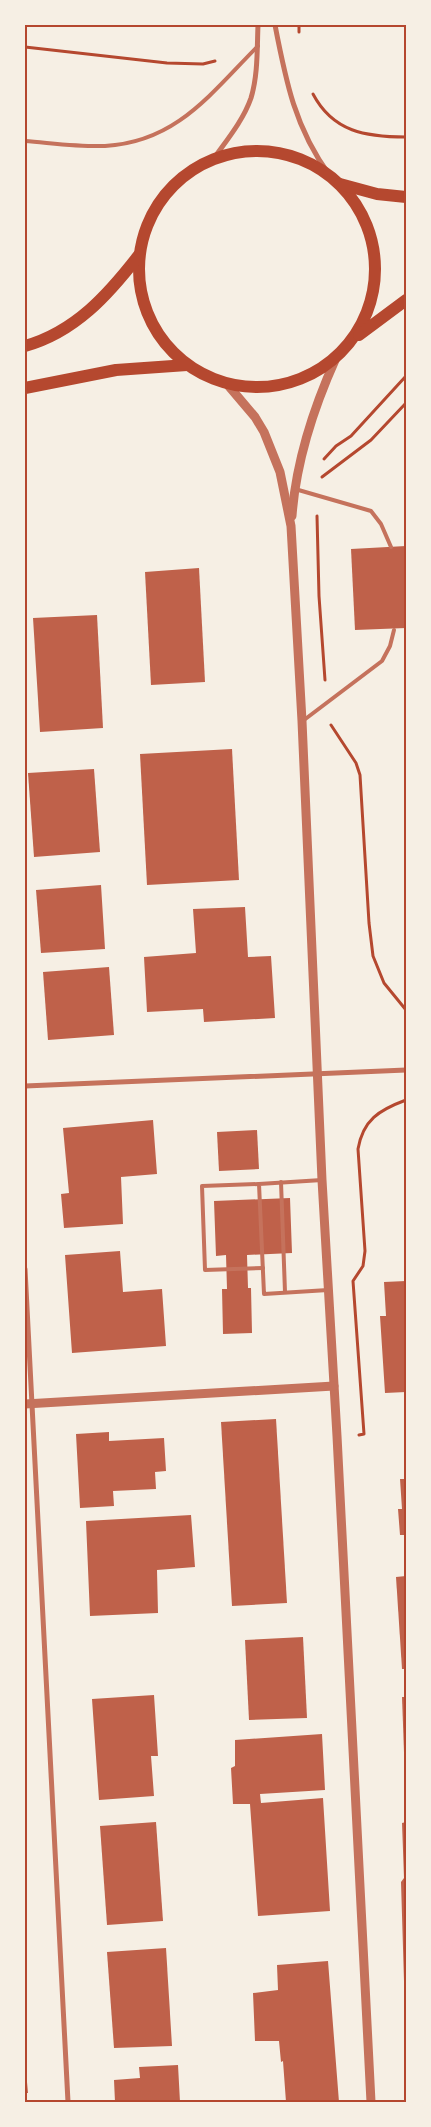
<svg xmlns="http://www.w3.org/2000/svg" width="431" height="2127" font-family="Signika,sans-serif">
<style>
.building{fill:#bf614a}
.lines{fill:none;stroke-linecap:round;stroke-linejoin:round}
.path{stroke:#b5482f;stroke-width:3}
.service{stroke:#c5725c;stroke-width:4}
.minor{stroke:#c5725c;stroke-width:5}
.tertiary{stroke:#c5725c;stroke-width:9}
.primary{stroke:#b5482f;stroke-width:12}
.neatline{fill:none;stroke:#b5482f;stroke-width:2}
</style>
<rect width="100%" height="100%" fill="#f6efe4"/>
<g class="building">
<polygon points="406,546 406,628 355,630 351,549"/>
<polygon points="199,568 205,682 151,685 145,572"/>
<polygon points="97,615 103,728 40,732 33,618"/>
<polygon points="232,749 239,880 147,885 140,754"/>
<polygon points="94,769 100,852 34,857 28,773"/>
<polygon points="101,885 105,949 41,953 36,890"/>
<polygon points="245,907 248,957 271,956 275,1018 204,1022 203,1009 147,1012 144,957 196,953 193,909"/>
<polygon points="109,967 114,1035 48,1040 43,972"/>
<polygon points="153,1120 157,1174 121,1177 123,1224 64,1228 61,1194 69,1193 63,1128"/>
<polygon points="257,1130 259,1169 219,1171 217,1132"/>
<polygon points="290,1198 292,1253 247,1255 248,1288 251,1288 252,1333 223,1334 222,1289 227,1289 226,1255 216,1256 214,1201"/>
<polygon points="120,1251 123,1292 162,1289 166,1346 72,1353 65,1255"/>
<polygon points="406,1281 406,1392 385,1393 380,1316 386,1316 384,1282"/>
<polygon points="276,1419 287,1603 232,1606 221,1422"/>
<polygon points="109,1432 109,1441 164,1438 166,1471 155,1472 156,1489 113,1491 114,1506 80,1508 76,1434"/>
<polygon points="400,1479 406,1479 406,1535 400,1535 398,1509 402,1509"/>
<polygon points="191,1515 195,1567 157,1570 158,1613 90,1616 86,1521"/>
<polygon points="406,1576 406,1669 402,1669 396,1577"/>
<polygon points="303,1637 307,1718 249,1720 245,1640"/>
<polygon points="154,1695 158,1756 151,1756 154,1796 99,1800 92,1699"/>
<polygon points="402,1697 406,1697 406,1752 404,1752"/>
<polygon points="322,1734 325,1790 260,1794 261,1803 323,1798 330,1911 258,1916 250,1804 233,1804 231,1768 235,1766 235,1740"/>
<polygon points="156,1822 163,1921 107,1925 100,1826"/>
<polygon points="406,1822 406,1981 404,1981 401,1882 404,1878 402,1823"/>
<polygon points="166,1948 172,2046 114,2048 107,1952"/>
<polygon points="328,1961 339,2102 286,2102 283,2061 281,2062 279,2041 255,2041 253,1993 278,1990 277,1965"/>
<polygon points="25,2060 28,2093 25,2093"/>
<polygon points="178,2065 180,2102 115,2102 114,2080 140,2078 139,2067"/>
</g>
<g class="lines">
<g class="path">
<polyline points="299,25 299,32"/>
<polyline points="25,47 167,63 203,64 215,61"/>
<path d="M 313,94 C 333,132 366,137 406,137"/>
<polyline points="324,459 336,446 351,436 406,376"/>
<polyline points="322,477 371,440 406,403"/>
<polyline points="317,516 319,596 325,680"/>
<polyline points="331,725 356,763 360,775 369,923 373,956 384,983 406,1010"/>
<path d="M 359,1435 L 364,1434 L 353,1281 L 363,1266 L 365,1251 L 358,1149 C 363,1120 379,1110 406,1100"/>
</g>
<g class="service">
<path d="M 25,141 C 51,143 79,147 105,146 C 177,142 211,93 258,46"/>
<polyline points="295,489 371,511 381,524 391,547"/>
<polyline points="304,720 382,661 390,646 394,630"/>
<polyline points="322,1180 259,1184 264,1294 328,1290"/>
<polyline points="281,1182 285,1292"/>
<polyline points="259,1184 202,1186 205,1270 263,1268"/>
</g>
<g class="minor">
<path d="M 275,25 C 286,82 295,128 330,176"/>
<path d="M 212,161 C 226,141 243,121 251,98 C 258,75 257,49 258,25"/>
<polyline points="25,1086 406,1070"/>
<polyline points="25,1269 68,2102"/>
</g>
<g class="tertiary">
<polyline points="227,384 255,417 264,432 280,472 291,526 302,721 322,1180 337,1436 371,2102"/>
<path d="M 292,516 C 296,461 313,409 336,358"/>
<polyline points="25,1404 334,1386"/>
</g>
<g class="primary">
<circle cx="257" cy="269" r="118"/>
<polyline points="340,184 377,194 406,197"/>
<polyline points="359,335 406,300"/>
<path d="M 25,346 C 75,332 108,295 139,255"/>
<polyline points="25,388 116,370 187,365"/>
</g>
</g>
<rect width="431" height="2127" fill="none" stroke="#f6efe4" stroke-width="52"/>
<rect x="26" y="26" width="379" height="2075" class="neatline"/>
</svg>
